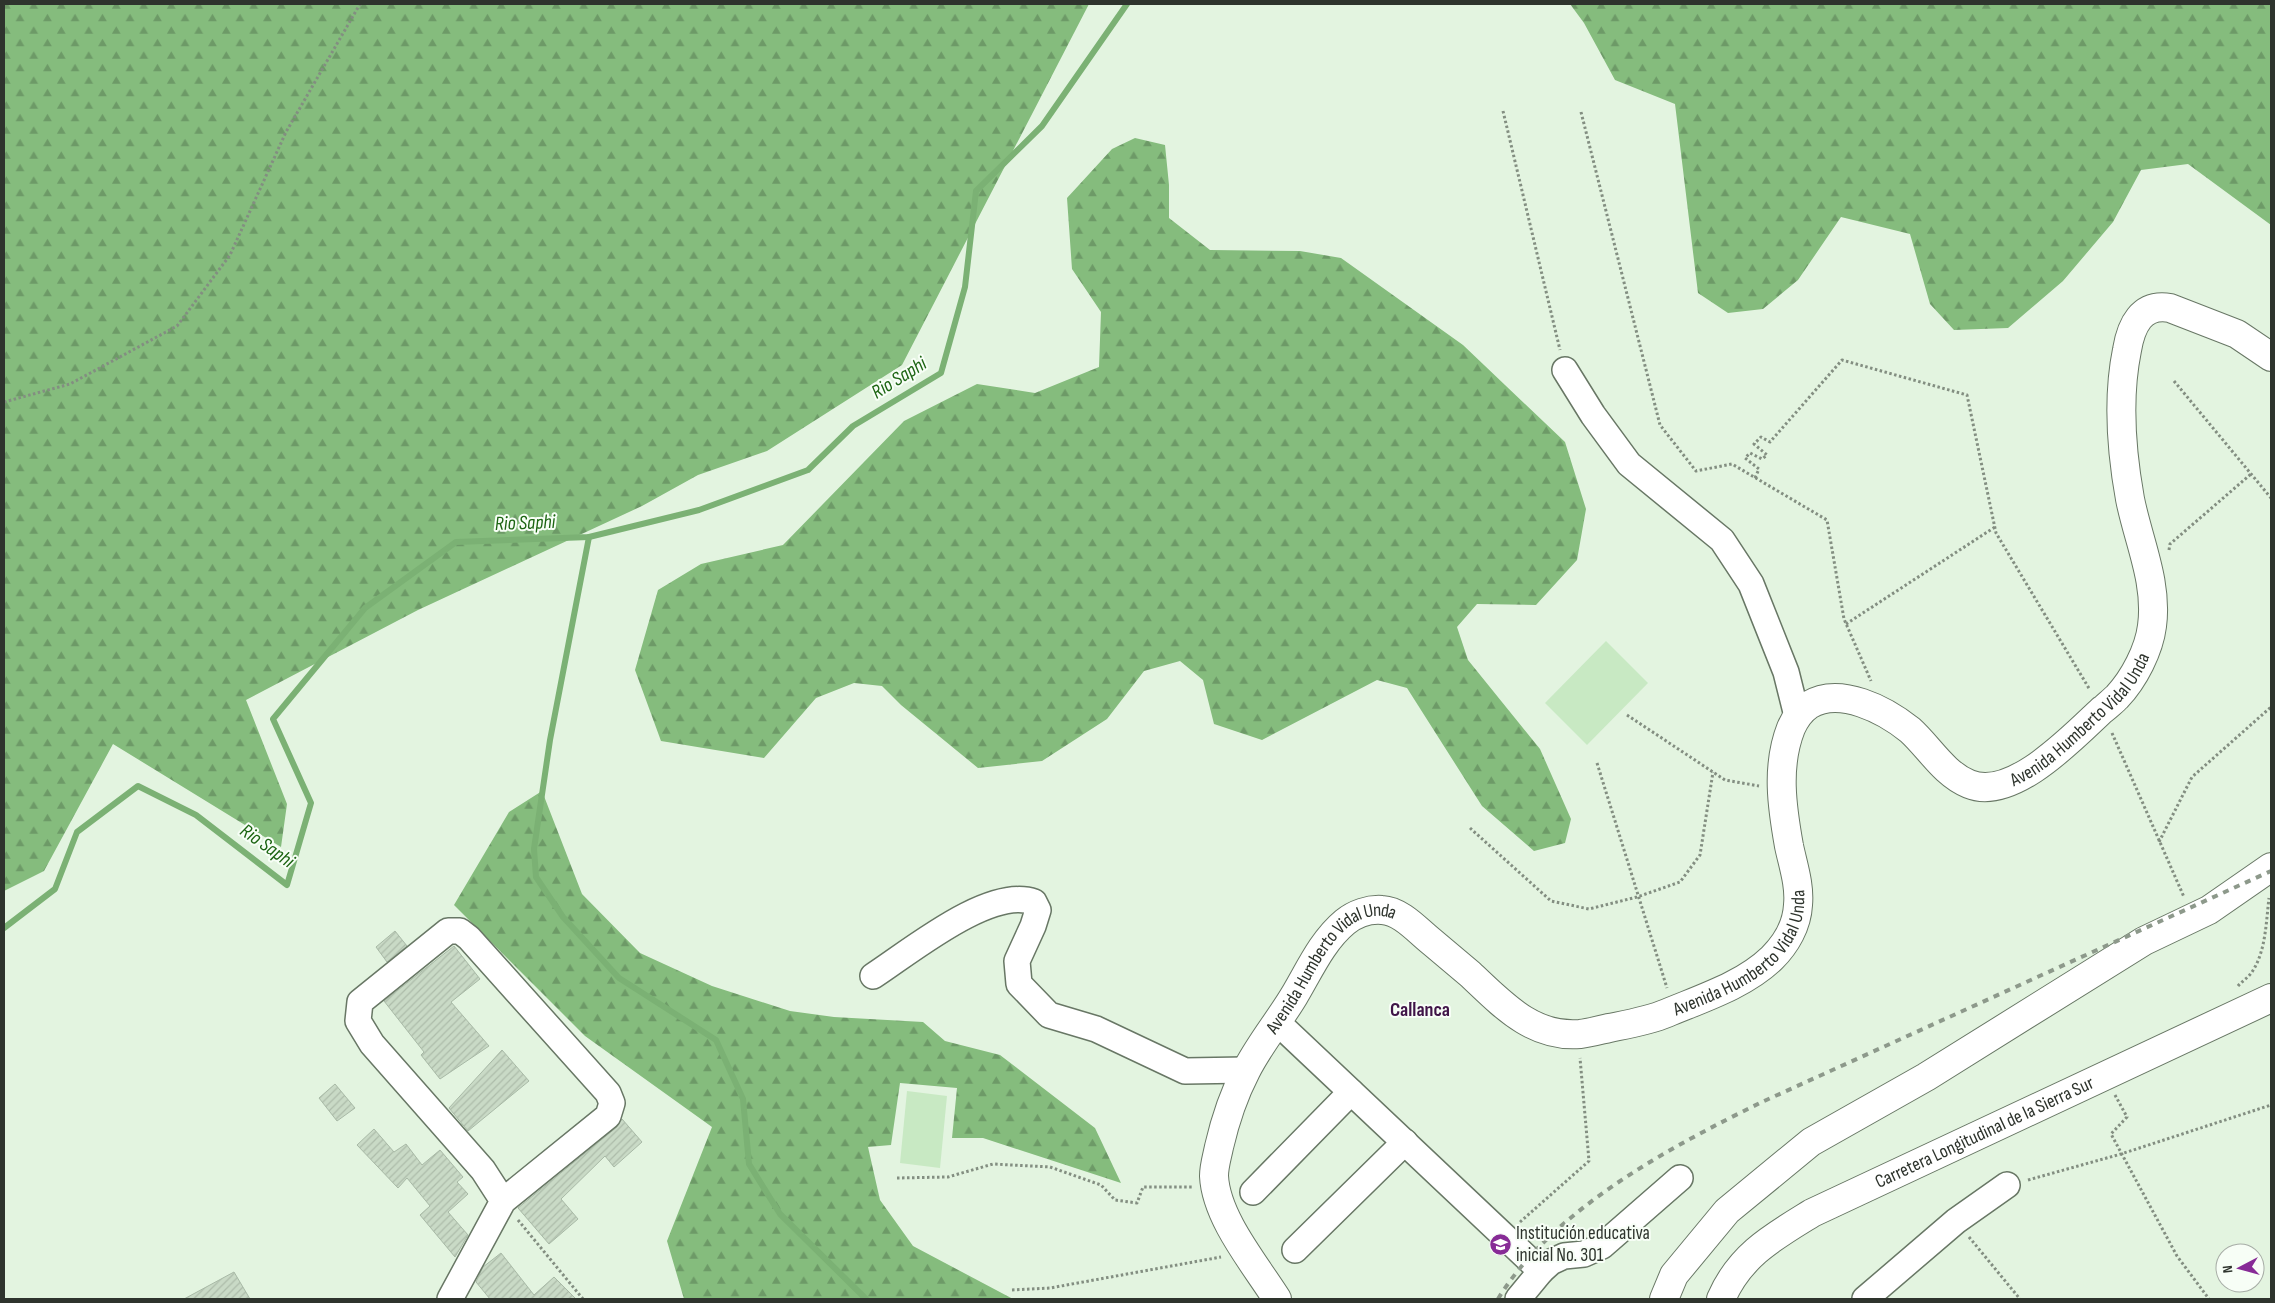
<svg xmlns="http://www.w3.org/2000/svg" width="2275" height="1303" font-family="'Sofia Sans Condensed',sans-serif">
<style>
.forest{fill:url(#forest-firs)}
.pitch{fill:#c8e9c3}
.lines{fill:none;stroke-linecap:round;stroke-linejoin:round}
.stream{stroke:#7bb174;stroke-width:6}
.building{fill:url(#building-hatch);stroke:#a8b9a6}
.minor-casing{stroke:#687765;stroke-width:28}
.tertiary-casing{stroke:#687765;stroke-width:30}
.secondary-casing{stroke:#687765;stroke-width:30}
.trunk-casing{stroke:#687765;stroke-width:30}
.path{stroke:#838e81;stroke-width:3;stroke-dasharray:2.5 2.5;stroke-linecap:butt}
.minor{stroke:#fff;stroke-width:25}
.tertiary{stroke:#fff;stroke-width:28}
.secondary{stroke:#fff;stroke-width:28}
.trunk{stroke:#fff;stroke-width:28}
.rail{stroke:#8d998b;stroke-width:4;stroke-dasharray:6 6;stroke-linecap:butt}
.labels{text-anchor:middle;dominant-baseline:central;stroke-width:4;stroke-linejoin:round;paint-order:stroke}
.street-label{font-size:19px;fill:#2e342d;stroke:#f7fef6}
.poi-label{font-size:19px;fill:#2e342d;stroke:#f7fef6;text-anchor:start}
.water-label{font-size:20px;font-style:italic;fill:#1c6512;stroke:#f7fef6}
.neighbourhood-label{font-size:20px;font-weight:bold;fill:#3f1447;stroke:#f7fef6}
</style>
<defs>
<pattern id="forest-firs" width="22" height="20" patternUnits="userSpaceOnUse" patternTransform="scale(1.25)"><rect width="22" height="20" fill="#85bc7d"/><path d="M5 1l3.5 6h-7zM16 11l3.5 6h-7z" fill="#6d9a67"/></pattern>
<pattern id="building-hatch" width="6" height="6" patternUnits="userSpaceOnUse" patternTransform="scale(1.25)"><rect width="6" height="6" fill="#c9dac6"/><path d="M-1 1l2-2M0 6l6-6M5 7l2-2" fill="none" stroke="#adbcaa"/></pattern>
</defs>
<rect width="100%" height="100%" fill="#e3f4e0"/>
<g class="forest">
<polygon points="4,4 1089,4 902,365 767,451 698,475 642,506 418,610 246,700 287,804 281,847 113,744 44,871 4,891"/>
<polygon points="1570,4 2271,4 2271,225 2188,164 2141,170 2113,222 2063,281 2008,328 1954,330 1930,304 1910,234 1841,217 1798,280 1763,309 1728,313 1698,293 1675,104 1615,80 1584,23"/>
<polygon points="1135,138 1165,145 1169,185 1169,218 1210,250 1300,251 1341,258 1463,345 1565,442 1586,509 1577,560 1536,605 1477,604 1457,627 1468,660 1540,749 1571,819 1565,843 1534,851 1482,806 1407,688 1377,680 1262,740 1214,724 1203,680 1180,661 1144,671 1107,719 1042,761 978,768 901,705 882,686 854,683 816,698 764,758 661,741 635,670 658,590 701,564 783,545 904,421 977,384 1035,393 1099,367 1101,312 1072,269 1067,198 1112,149"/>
<polygon points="542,791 582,894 640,953 712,986 790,1011 834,1017 923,1022 945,1041 1000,1055 1095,1128 1121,1183 983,1138 952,1138 957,1088 900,1083 891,1145 868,1147 880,1200 913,1246 1013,1299 684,1299 667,1241 712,1127 585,1036 454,905 509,812"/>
</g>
<g class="pitch">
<polygon points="1606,641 1648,683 1587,745 1545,703"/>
<polygon points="907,1091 947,1096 940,1168 900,1163"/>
</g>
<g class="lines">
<g class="stream">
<polyline points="589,537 550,740 534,849 536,877 563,917 619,978 716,1040 743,1099 749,1164 780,1214 866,1299"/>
<polyline points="4,928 55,889 77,832 138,786 196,815 287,885 311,803 273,719 365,608 456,542 589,537 699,510 808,470 853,426 941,373 965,287 976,191 1042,126 1127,4"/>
</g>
</g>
<g class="building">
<polygon points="395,931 407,946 387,962 376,947"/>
<polygon points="454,946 480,979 451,1002 489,1046 440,1079 421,1055 424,1052 384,1001"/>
<polygon points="502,1050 529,1081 468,1131 449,1108"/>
<polygon points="335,1084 355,1108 337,1121 319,1098"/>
<polygon points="622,1119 642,1142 614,1167 605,1156 561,1199 578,1219 549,1244 518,1208 617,1127"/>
<polygon points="374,1129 394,1152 406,1144 422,1165 440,1150 463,1177 457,1182 468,1194 448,1212 468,1235 455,1257 420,1215 430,1206 407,1178 398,1188 357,1145"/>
<polygon points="501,1253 534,1295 554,1277 576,1299 490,1299 476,1282 483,1267"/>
<polygon points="234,1272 250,1299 184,1299"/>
</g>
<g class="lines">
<defs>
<g id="minor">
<polyline points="1565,370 1593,415 1629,464 1722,540 1751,584 1786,672 1797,716"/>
<path d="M 873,976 C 910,952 990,886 1034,902 L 1038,910 L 1033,926 L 1017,961 L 1019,984 L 1049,1015 L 1096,1029 L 1185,1071 L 1246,1070"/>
<polyline points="1277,1022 1541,1271 1518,1299"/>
<polyline points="1253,1192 1351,1092"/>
<polyline points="1295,1250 1405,1142"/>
<polyline points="1541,1271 1551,1262 1564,1256 1584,1254 1602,1246 1680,1178"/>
<polyline points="450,1299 503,1201 483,1170 372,1044 358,1021 360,1002 448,931 460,931 469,938 608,1093 612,1103 608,1116 503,1201"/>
<polyline points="1865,1299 1956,1221 2007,1185"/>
</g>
<polyline id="tertiary" points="1664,1299 1674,1275 1727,1211 1811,1142 1926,1077 2144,941 2209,910 2271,867"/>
<g id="secondary">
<path id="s1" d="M 1277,1299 C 1255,1264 1216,1218 1214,1176 C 1214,1166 1217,1157 1219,1147 C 1225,1121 1234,1094 1246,1071 C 1259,1045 1279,1021 1294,996 C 1309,971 1322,941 1345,922 C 1355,914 1369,909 1382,910 C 1401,911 1417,930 1432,942 C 1444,952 1457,963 1470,974 C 1501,1003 1532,1038 1580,1034 C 1589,1033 1600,1030 1609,1028 C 1629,1024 1648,1021 1667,1013 C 1703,998 1744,985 1772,958 C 1786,944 1797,925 1798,905 C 1800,885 1793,865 1789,846 C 1782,807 1776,766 1791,728 C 1795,719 1800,711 1809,705 C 1840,686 1885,710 1910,730 C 1929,747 1944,774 1969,784 C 2012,802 2073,737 2102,710 C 2104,709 2116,698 2117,697 C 2134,679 2149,650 2152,626 C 2158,582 2138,540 2130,499 C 2121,449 2117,399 2127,350 C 2131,326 2141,303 2170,308 L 2237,334 L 2271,357"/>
</g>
<g id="trunk">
<path id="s2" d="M 1721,1299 C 1740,1255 1773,1237 1812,1213 L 2271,998"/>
</g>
</defs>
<use href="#minor" class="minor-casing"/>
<use href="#tertiary" class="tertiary-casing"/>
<use href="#secondary" class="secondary-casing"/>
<use href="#trunk" class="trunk-casing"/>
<g class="path">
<polyline points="1503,111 1560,350"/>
<polyline points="1581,112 1660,425 1696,471 1732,464 1827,520 1844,619 1871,681"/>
<polyline points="2174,381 2271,498"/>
<polyline points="4,402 70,384 177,326 230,255 286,132 360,4"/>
<polyline points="1755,478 1759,469 1745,458 1750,453 1762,459 1767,455 1754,444 1761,437 1770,442 1842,360 1967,395 1996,533 2090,690"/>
<polyline points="2169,550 2170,544 2251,474"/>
<polyline points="1846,624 1995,527"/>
<polyline points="1627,715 1725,780 1759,786"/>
<polyline points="2112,733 2184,897"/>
<polyline points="1597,763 1667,988"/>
<polyline points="1470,828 1551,901 1589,909 1637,897 1680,882 1700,855 1713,772"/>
<polyline points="2159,842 2192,777 2271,707"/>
<path d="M 2238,986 C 2242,981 2248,978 2252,972 C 2266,951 2266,922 2269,898"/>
<polyline points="2115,1095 2127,1117 2111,1134 2177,1256 2209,1299"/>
<polyline points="897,1178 948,1177 993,1164 1050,1167 1101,1185 1115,1200 1137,1203 1143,1187 1193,1187"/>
<polyline points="2028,1180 2121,1154 2271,1105"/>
<polyline points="518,1220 583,1299"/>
<polyline points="1520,1222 1589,1161 1580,1058"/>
<polyline points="1969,1237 2020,1299"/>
<polyline points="1012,1290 1050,1288 1221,1257"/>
</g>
<use href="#minor" class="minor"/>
<use href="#tertiary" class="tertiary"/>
<use href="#secondary" class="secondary"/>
<use href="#trunk" class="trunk"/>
<path class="rail" d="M 1498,1299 C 1552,1210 1670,1147 1762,1102 L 2271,871"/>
</g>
<defs>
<symbol id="school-disc" viewBox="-11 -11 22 22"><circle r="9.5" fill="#872b96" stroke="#f7fef6"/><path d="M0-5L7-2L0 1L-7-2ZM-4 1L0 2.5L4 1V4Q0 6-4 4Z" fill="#fff"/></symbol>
</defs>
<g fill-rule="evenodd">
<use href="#school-disc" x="1488" y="1232" width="25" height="25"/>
</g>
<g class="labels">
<g class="street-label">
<text stroke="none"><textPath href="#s1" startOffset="1515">Avenida Humberto Vidal Unda</textPath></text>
<text stroke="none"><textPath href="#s1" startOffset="900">Avenida Humberto Vidal Unda</textPath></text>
<text stroke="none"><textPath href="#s1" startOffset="390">Avenida Humberto Vidal Unda</textPath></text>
<text stroke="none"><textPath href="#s2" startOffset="318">Carretera Longitudinal de la Sierra Sur</textPath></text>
</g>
<g class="poi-label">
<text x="1516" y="1233">Institución educativa<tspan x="1516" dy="22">inicial No. 301</tspan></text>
</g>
<g class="water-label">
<text transform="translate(899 378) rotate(-32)">Rio Saphi</text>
<text transform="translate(525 523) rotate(-2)">Rio Saphi</text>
<text transform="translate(267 846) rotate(35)">Rio Saphi</text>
</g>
<g class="neighbourhood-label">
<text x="1420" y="1010">Callanca</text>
</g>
</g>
<rect width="2275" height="1303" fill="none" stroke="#2e342d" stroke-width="10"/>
<g transform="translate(2240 1268) rotate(264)"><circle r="24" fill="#f7fef6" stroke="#a7ada6"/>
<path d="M0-4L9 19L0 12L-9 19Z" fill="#872b96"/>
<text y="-8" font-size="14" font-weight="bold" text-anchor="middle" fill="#2e342d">N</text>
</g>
</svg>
